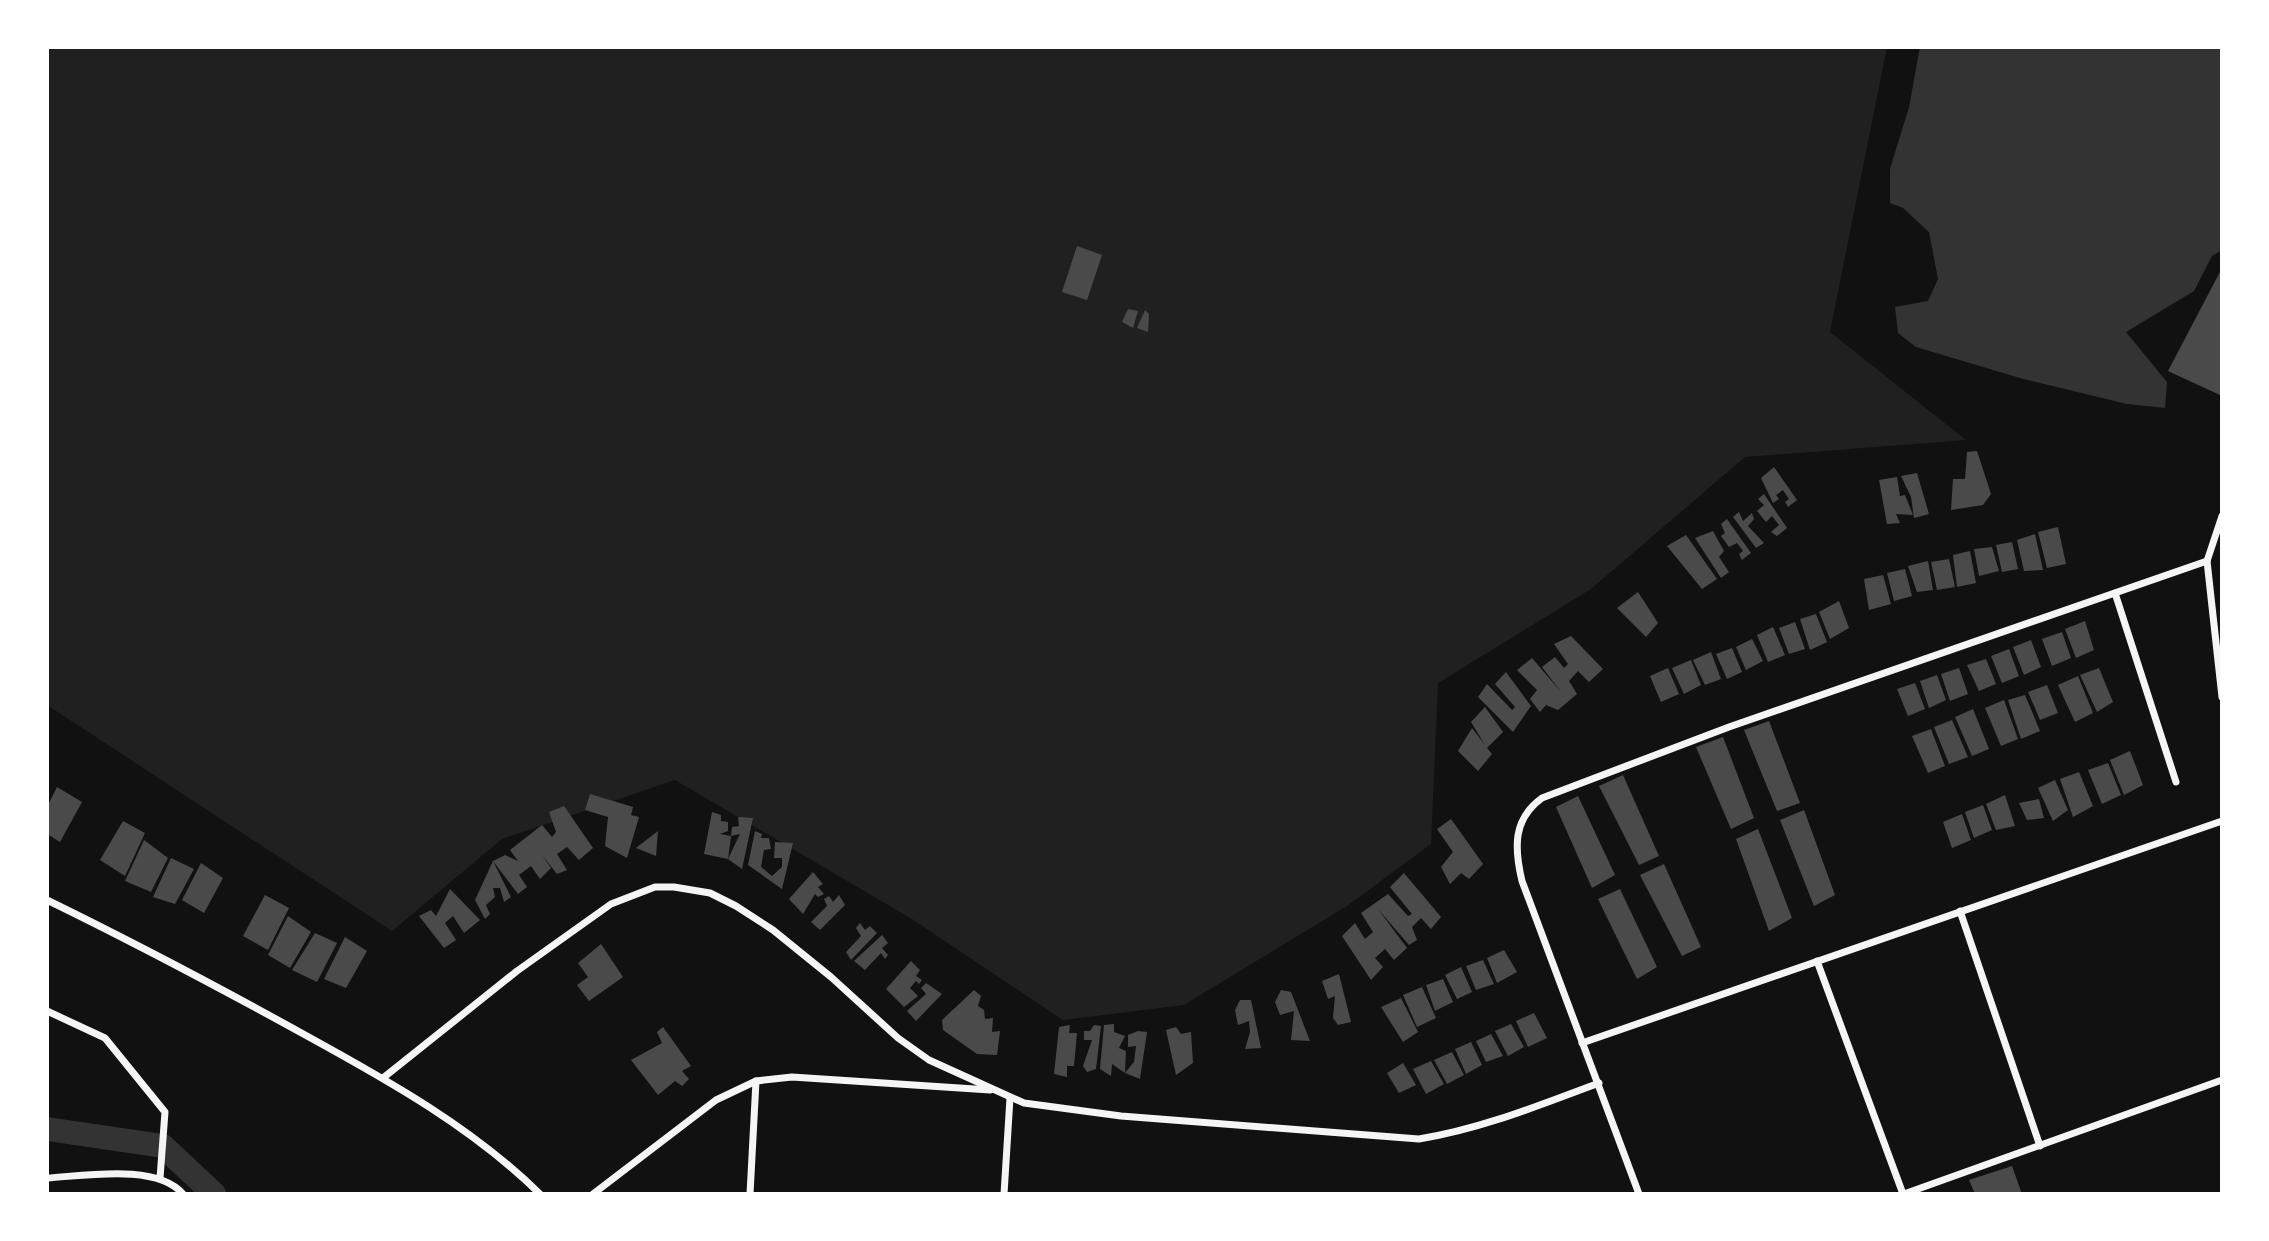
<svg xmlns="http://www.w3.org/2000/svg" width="2269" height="1241" font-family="Karla,sans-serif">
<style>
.green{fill:#202020}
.water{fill:#333}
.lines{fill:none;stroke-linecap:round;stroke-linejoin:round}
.canal{stroke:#333;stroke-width:24}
.building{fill:#4a4a4a}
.minor{stroke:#f5f5f5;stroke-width:7}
</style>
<rect width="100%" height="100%" fill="#111"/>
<polygon class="green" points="47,47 1887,47 1830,332 1966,440 1745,457 1591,589 1438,683 1431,844 1347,906 1184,1005 1063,1020 912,919 675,780 502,839 392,931 47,705"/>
<polygon class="water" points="1920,47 2222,47 2222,250 2212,256 2194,291 2126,332 2167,382 2165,408 2127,404 2020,378 1916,347 1898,333 1895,307 1928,301 1938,279 1929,232 1903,208 1890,203 1890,169 1909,107"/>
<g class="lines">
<polyline class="canal" points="47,1129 163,1146 214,1194"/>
</g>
<g class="building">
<polygon points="1077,246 1102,255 1087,300 1062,292"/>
<polygon points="2222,268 2222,396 2168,371"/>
<polygon points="1128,309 1138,311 1133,328 1122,322"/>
<polygon points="1145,310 1149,314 1148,332 1137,328"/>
<polygon points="1977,451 1991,494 1983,505 1951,510 1953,479 1965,479 1967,452"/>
<polygon points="1774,467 1797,500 1788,507 1785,502 1789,499 1783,490 1776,495 1779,499 1773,503 1761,478"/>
<polygon points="1917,473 1929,514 1914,518 1911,497 1901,476"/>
<polygon points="1897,477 1900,496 1905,495 1913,515 1896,514 1900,523 1887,524 1879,480"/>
<polygon points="1764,494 1787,528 1777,536 1771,532 1779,525 1772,516 1766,522 1757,511 1764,505 1758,499"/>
<polygon points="1739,512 1743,521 1752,513 1754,519 1748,526 1764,543 1756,548 1733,517"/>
<polygon points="1727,519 1751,553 1742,560 1739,554 1743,551 1737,543 1729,547 1721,536 1725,533 1721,524"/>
<polygon points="2058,527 2066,564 2047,568 2038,532"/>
<polygon points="1713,531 1724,551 1719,557 1729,572 1721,578 1695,538"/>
<polygon points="2035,534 2043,570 2024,571 2017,540"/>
<polygon points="1686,535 1717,579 1702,589 1667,546"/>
<polygon points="2012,542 2018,569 2002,572 1996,545"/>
<polygon points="1992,547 1999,571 1979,576 1974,549"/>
<polygon points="1970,551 1976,583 1957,587 1953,555"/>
<polygon points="1949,559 1955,587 1937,590 1931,562"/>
<polygon points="1928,561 1933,590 1917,592 1908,566"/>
<polygon points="1905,569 1912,596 1894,601 1887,573"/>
<polygon points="1883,575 1891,604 1869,610 1864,579"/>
<polygon points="1638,592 1658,623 1646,637 1617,608"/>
<polygon points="1839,601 1849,628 1830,639 1819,612"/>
<polygon points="1816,614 1827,642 1810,650 1800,619"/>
<polygon points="2085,621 2094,650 2076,658 2065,629"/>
<polygon points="1795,622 1805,649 1789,654 1779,628"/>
<polygon points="1773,627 1785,655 1768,662 1757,635"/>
<polygon points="2062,632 2071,658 2052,666 2042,639"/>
<polygon points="1571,636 1603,669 1589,682 1578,671 1569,681 1577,694 1558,710 1546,705 1540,712 1530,699 1537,690 1517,670 1532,658 1561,692 1542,667 1555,657 1564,668 1568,664 1554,644"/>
<polygon points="1752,639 1763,661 1746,670 1736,647"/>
<polygon points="2031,640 2041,667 2024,675 2013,647"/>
<polygon points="1732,648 1742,672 1727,679 1716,654"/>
<polygon points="2009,649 2019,676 2002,683 1991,656"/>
<polygon points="1711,652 1721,679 1705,685 1693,660"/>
<polygon points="1986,659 1996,684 1979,691 1967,665"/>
<polygon points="1691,660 1701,685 1684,694 1672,668"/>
<polygon points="1668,668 1679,694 1661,702 1650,676"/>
<polygon points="1959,668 1968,694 1950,701 1941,674"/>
<polygon points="2099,668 2113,702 2097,712 2080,675"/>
<polygon points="1506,672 1531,706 1513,732 1478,697 1487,684 1512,710 1515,707 1495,684"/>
<polygon points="1937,675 1946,700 1929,708 1920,681"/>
<polygon points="2078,676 2093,713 2075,722 2058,685"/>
<polygon points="1915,683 1925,709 1908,716 1897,689"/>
<polygon points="2047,685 2058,713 2040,720 2028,692"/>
<polygon points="2025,695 2040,731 2021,739 2008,700"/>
<polygon points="2004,700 2018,739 2001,746 1985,708"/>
<polygon points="1485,707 1503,732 1487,748 1492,754 1478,771 1458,751 1472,728 1485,745 1471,722"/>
<polygon points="1973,709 1989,749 1972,756 1955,717"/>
<polygon points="1952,720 1968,757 1949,764 1934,727"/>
<polygon points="1769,721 1800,803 1777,811 1744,730"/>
<polygon points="1931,729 1945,766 1928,773 1912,736"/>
<polygon points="1723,737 1754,818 1731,829 1696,747"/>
<polygon points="2130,751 2143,785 2124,795 2110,760"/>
<polygon points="2108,763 2121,795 2102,804 2088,770"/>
<polygon points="2079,772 2093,806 2073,817 2060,779"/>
<polygon points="1623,775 1659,856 1639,865 1599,786"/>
<polygon points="2055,780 2068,810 2053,821 2038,788"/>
<polygon points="57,787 82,802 60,842 47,834 47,807"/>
<polygon points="590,794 633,807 631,815 639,817 627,858 605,846 608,817 585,810"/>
<polygon points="2005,795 2015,826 1996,830 1986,804"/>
<polygon points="1578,796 1615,875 1592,888 1556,807"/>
<polygon points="2039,799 2044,818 2027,820 2019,803"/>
<polygon points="1983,805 1992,830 1974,838 1965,812"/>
<polygon points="564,806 593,848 579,860 567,847 557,854 567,870 557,874 542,855 551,868 540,879 531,866 519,875 527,887 518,894 493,861 511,897 504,902 500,888 493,888 495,897 486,905 490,914 485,919 475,900 493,861 505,855 518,861 510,850 542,825 552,837 556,832 549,812"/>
<polygon points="1804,810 1835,895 1814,906 1780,820"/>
<polygon points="712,812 721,815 721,821 728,822 728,831 720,834 731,836 728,859 704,854"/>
<polygon points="1962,814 1971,840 1952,848 1943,822"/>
<polygon points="738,817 753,818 742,869 728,859 740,834 731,836 732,827 739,826"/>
<polygon points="1451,819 1483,864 1469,879 1461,873 1450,884 1441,867 1453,852 1437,829"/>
<polygon points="123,821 145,833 125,876 100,860"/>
<polygon points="1758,829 1792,918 1769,931 1736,839"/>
<polygon points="658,831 656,856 636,848"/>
<polygon points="755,831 762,834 761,838 769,838 771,849 764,850 761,867 772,876 782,867 782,858 774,858 775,842 793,843 782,889 748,865"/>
<polygon points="144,840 168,858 151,892 125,881"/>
<polygon points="171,858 194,869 175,904 153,897"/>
<polygon points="201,863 223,878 204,913 182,900"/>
<polygon points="1664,864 1701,947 1682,956 1640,875"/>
<polygon points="813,872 823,884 818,887 824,894 818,897 815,894 803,914 789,899"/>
<polygon points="1404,873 1441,917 1431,929 1421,918 1412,927 1417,940 1409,945 1378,909 1407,948 1394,960 1385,949 1375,958 1383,967 1371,980 1342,936 1355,923 1365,939 1373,932 1361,913 1388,894 1408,916 1412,914 1390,887"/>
<polygon points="450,889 480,920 464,933 453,916 445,923 456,940 444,948 419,916 431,910 436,916"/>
<polygon points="1620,889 1657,967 1637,979 1598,899"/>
<polygon points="265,895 289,908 268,950 243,936"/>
<polygon points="839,895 845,905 820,930 811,922 827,906 824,899 829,896 833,902"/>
<polygon points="288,916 311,932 290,968 268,955"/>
<polygon points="860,923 865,930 870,926 877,933 851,960 846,952 861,936 856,928"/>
<polygon points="315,933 337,943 317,982 292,970"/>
<polygon points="882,935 888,943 882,948 888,955 885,959 881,953 865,970 854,961"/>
<polygon points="345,937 367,951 346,988 324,979"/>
<polygon points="601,944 623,977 589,1001 577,985 588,977 578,963"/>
<polygon points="1504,950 1517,972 1497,983 1487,958"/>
<polygon points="1483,960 1494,984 1476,990 1466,966"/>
<polygon points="911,961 920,970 916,976 922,980 919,984 916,981 910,988 918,996 904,1007 886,989"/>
<polygon points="1461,967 1472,992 1457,999 1445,975"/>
<polygon points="1339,974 1351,1022 1338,1025 1333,1018 1335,996 1328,999 1322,981"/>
<polygon points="1443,979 1453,1002 1435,1011 1426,985"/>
<polygon points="926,983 942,994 916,1021 907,1011 926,994 921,988"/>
<polygon points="1422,987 1436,1018 1417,1027 1403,995"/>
<polygon points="974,990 981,996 978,1006 984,1010 985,1019 993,1018 992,1032 1000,1031 997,1055 977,1054 943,1030 942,1020"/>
<polygon points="1281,990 1291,992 1310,1041 1291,1040 1294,1011 1280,1015 1275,1002"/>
<polygon points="1401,998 1418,1032 1403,1042 1381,1007"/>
<polygon points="1240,1000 1251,1000 1261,1048 1245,1049 1250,1032 1249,1021 1238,1025 1235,1010"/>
<polygon points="1534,1013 1547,1038 1528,1047 1516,1021"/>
<polygon points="1114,1024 1114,1032 1125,1036 1119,1048 1126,1051 1125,1073 1134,1062 1136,1046 1128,1047 1128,1035 1138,1031 1147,1032 1140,1079 1125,1073 1112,1064 1111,1076 1100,1069 1104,1025"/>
<polygon points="1511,1024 1524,1047 1508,1056 1495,1031"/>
<polygon points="1070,1025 1069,1033 1077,1033 1074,1066 1067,1066 1067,1077 1054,1074 1059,1027"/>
<polygon points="1094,1025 1101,1026 1096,1069 1087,1072 1083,1066 1092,1040 1084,1040 1084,1031 1090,1031"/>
<polygon points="663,1027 691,1066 682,1071 689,1079 682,1086 675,1081 658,1095 631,1060 662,1043 657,1032"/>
<polygon points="1176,1027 1181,1034 1191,1032 1193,1063 1176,1075 1166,1030"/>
<polygon points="1491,1034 1503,1056 1486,1062 1476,1041"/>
<polygon points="1471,1042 1482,1065 1466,1074 1455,1049"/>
<polygon points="1452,1052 1464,1075 1447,1084 1434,1060"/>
<polygon points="1431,1061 1444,1084 1426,1094 1413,1069"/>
<polygon points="1403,1063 1416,1085 1399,1093 1387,1073"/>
<polygon points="2012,1166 2022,1194 1975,1194 1969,1180"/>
</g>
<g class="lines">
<g class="minor">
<polyline points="2222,516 2207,561 2222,697"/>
<polyline points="2115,593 2176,782"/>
<path d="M 47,900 C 135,943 222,989 307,1036 C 389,1081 473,1128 540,1194"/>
<polyline points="1960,911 2040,1146"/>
<polyline points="1817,961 1903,1194"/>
<polyline points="47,1011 105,1038 165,1112 160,1178"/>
<polyline points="1582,1043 2222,821"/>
<path d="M 383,1078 L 517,971 L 611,904 L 655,887 L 674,887 L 710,893 L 736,906 L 773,930 L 831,977 L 898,1038 L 929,1060 L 1024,1103 L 1121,1116 L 1419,1139 C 1481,1129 1540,1105 1599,1083"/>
<path d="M 47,1178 C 84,1176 157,1163 183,1194"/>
<polyline points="593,1194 716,1100 756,1081 792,1077 990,1090"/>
<polyline points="750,1194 756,1081"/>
<polyline points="1004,1194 1010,1098"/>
<path d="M 1639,1194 L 1522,881 C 1514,847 1513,819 1542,798 L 1729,727 L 2207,561"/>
<polyline points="1904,1194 2222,1080"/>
</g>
</g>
<rect width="2269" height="1241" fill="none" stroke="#ffffff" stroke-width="98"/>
</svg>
